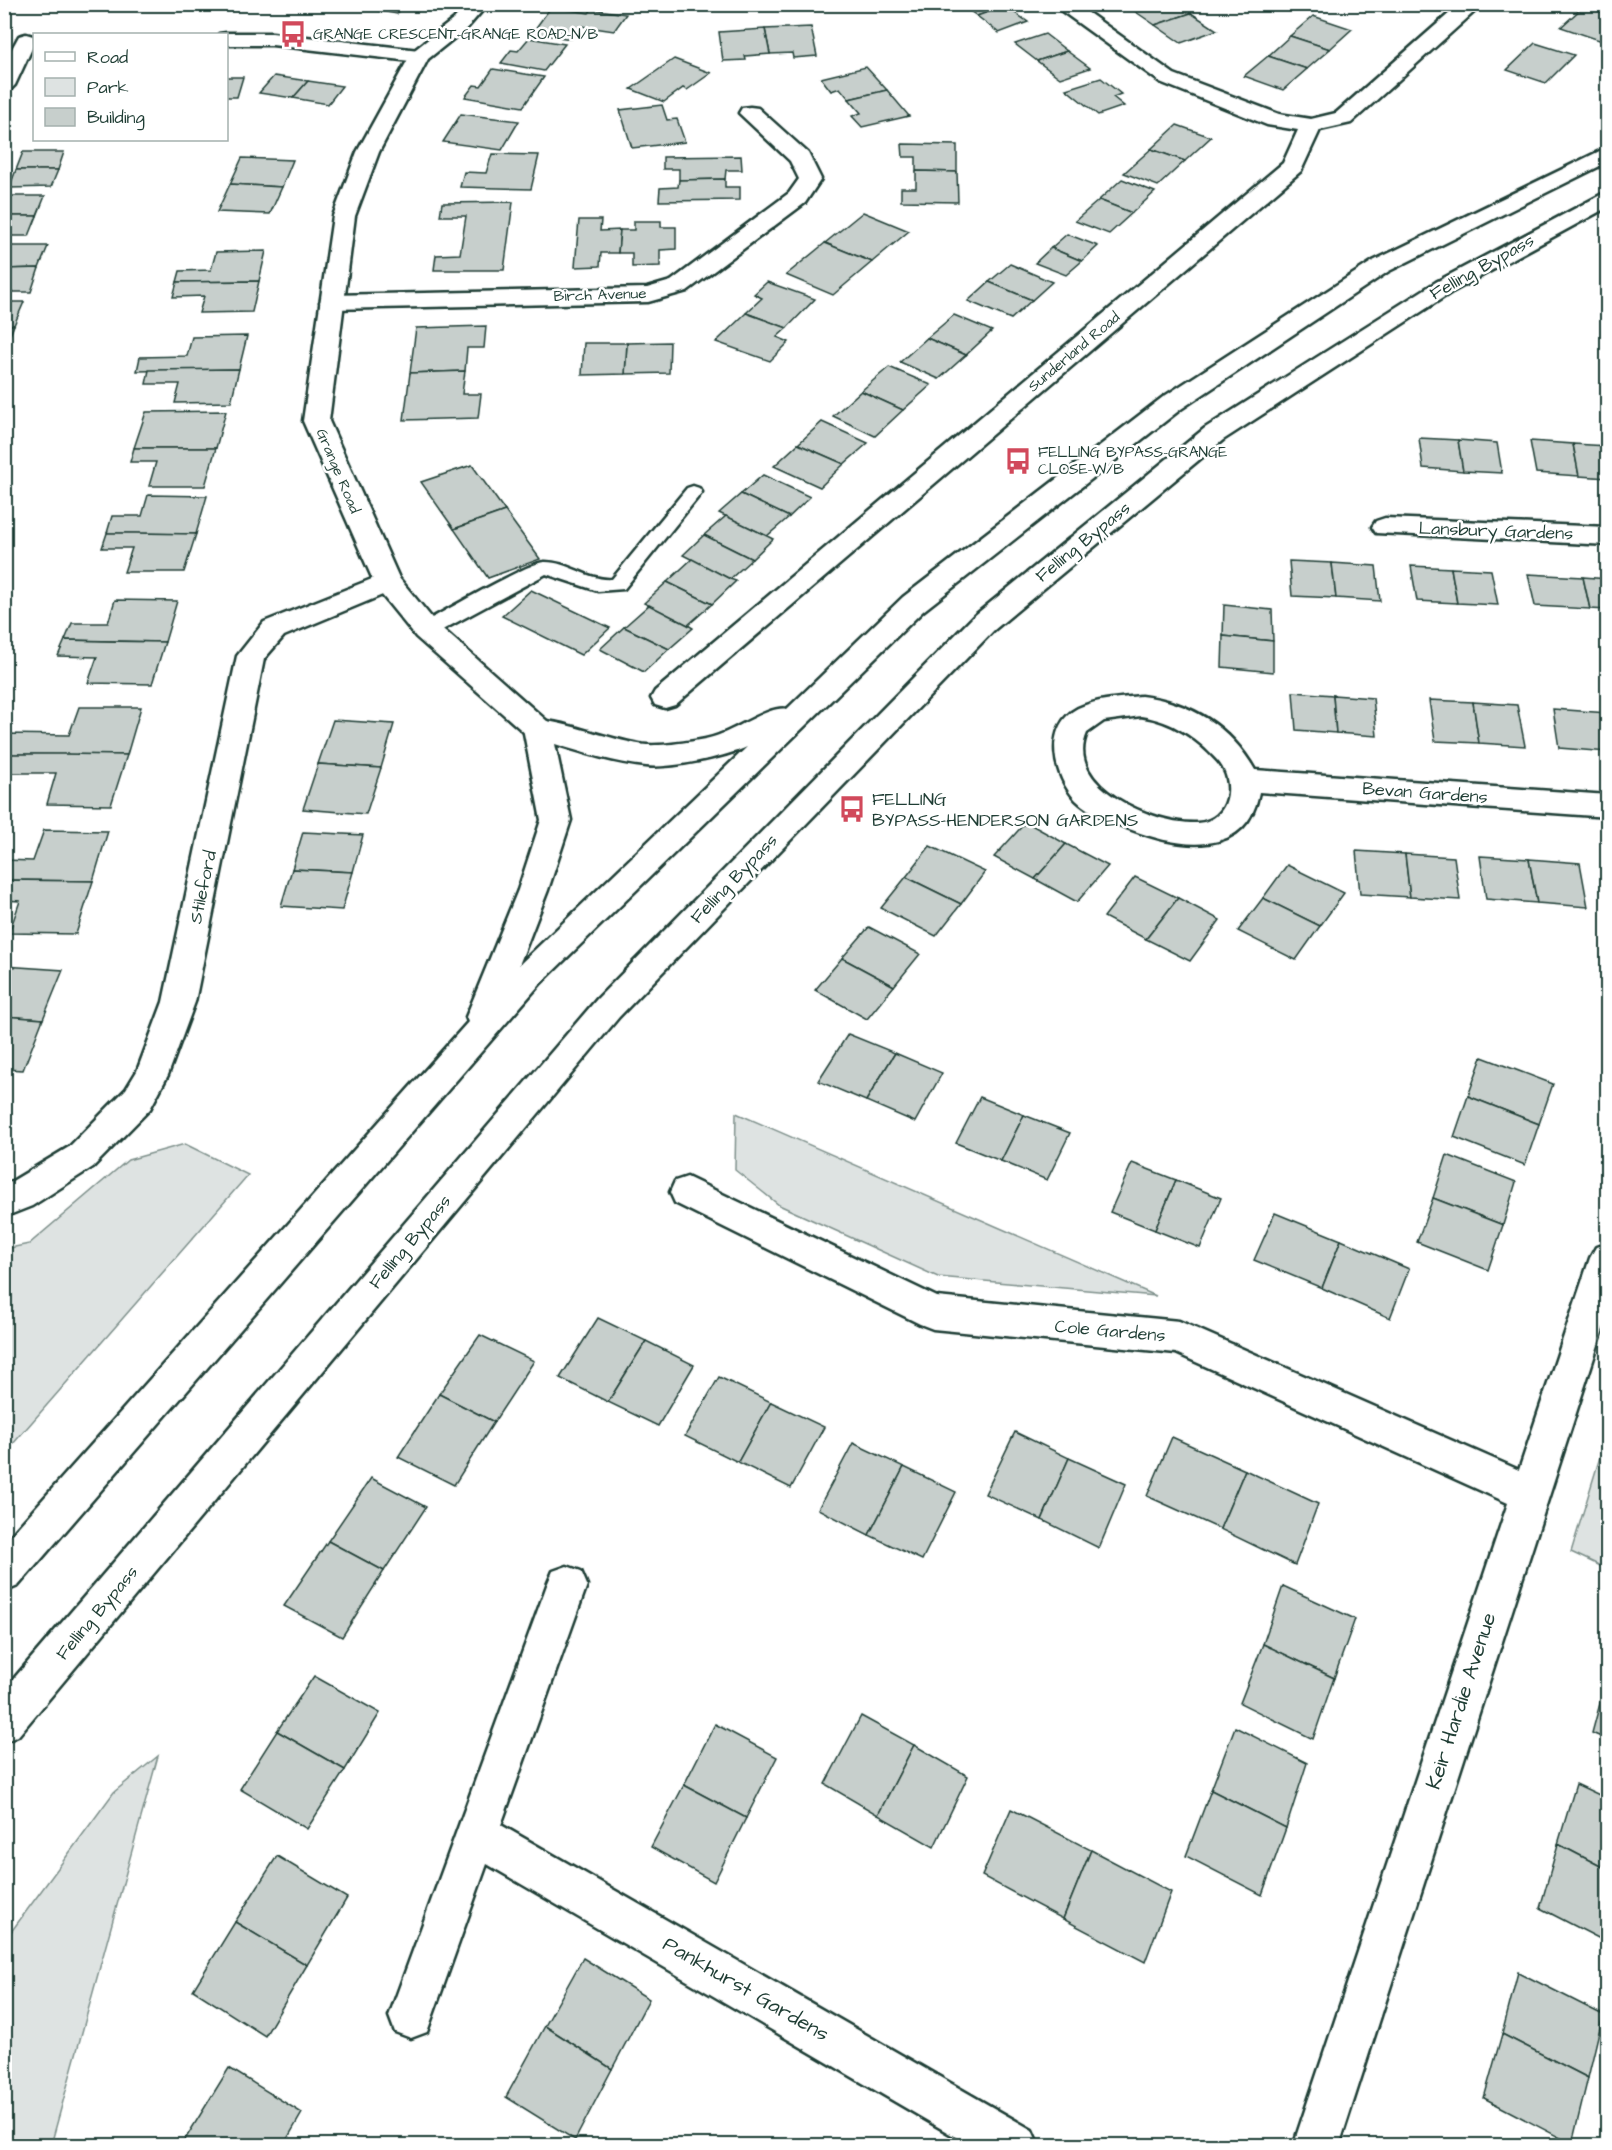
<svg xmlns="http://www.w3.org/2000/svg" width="1612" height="2150" font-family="'Architects Daughter',sans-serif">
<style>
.green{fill:#dee3e2;stroke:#7e908b;stroke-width:1.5}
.building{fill:#c7cfcc;stroke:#1f3d34;stroke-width:1.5}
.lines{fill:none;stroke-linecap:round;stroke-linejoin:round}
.service-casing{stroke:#1f3d34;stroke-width:5}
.minor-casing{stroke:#1f3d34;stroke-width:5}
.tertiary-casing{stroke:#1f3d34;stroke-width:5}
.trunk-casing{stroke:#1f3d34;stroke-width:5}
.service{fill:#fff;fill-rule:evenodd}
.minor{fill:#fff;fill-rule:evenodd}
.tertiary{fill:#fff;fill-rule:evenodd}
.trunk{fill:#fff;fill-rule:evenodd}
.labels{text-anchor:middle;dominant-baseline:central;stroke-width:5;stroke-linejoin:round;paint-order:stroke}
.far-poi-label{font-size:15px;fill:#1f3d34;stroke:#fff;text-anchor:start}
.far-street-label{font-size:15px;fill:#1f3d34;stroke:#fff}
.street-label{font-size:18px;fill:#1f3d34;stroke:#fff}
.poi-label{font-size:18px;fill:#1f3d34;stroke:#fff;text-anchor:start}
.near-street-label{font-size:21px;fill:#1f3d34;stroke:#fff}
</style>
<rect width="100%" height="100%" fill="#fff"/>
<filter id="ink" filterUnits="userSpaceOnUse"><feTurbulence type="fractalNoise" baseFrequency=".0167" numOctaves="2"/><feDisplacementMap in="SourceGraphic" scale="12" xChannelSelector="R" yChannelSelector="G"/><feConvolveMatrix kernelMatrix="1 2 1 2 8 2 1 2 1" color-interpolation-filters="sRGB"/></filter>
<g filter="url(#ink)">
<g class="green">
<polygon points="736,1113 1156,1296 938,1277 779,1205 735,1170"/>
<polygon points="185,1144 248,1175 5,1453 5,1249 29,1244 128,1160"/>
<polygon points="1607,1434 1607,1569 1571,1552"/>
<polygon points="158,1756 51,2145 5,2145 5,1940 114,1792"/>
</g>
<g class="building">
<polygon points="366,4 405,4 397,14 363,8"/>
<polygon points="960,4 1003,4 1005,6 977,16"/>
<polygon points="1139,4 1179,4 1191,13 1155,25 1130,8"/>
<polygon points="1005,6 1028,22 999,33 977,16"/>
<polygon points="1584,6 1608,14 1608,39 1605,42 1561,27"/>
<polygon points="551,7 589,13 592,9 626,14 614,31 581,26 571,39 532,33"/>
<polygon points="1191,13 1217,30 1181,43 1155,25"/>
<polygon points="1313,16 1352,29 1330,49 1290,36"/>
<polygon points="811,27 817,56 793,58 792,53 770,54 765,29"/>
<polygon points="765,29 770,54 745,56 746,60 723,61 719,32"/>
<polygon points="1045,34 1067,51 1037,61 1015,44"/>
<polygon points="1290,36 1330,49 1307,69 1268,56"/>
<polygon points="529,38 565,44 544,71 501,63 511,50 518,51"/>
<polygon points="1535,43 1574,55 1546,83 1507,70"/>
<polygon points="1067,51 1090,68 1060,78 1037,61"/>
<polygon points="1268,56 1307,69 1283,90 1244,76"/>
<polygon points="674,59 711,73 687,90 683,88 664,102 631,89"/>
<polygon points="866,67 887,90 849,99 840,88 831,91 821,78"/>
<polygon points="493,69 544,77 523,107 465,97 474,85 481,86"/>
<polygon points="274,76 308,81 293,98 259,93"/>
<polygon points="226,77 243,77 237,97 226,97"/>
<polygon points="1101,78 1121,94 1113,97 1124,106 1098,115 1066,89"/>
<polygon points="308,81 342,86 328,104 293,98"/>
<polygon points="887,90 909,116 862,127 852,116 861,113 849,99"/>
<polygon points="662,105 667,120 677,119 685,142 632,148 620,110"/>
<polygon points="461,114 519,121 502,150 443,142"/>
<polygon points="1177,125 1211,137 1185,161 1151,149"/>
<polygon points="902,144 957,145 957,172 916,171 916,157 903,157"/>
<polygon points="1151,149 1185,161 1158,186 1124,173"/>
<polygon points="23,152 64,152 58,170 16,170"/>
<polygon points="492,154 539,155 531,189 460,187 464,172 486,173"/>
<polygon points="741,156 742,170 726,170 725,179 679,180 679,169 663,169 663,157"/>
<polygon points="242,158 293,160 282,187 230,184"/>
<polygon points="16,170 58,170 51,187 9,188"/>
<polygon points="916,171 957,172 958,202 901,201 901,188 916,188"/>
<polygon points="725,179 725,187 740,187 740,200 659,201 660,188 678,187 679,180"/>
<polygon points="1122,179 1155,192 1132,213 1099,200"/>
<polygon points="230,184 282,187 270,214 217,212"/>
<polygon points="5,196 45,196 37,216 4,216"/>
<polygon points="1099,200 1132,213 1109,234 1075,221"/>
<polygon points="513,202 504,270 434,270 436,255 460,254 466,216 440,216 442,203"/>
<polygon points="863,212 909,231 872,262 825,243"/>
<polygon points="4,216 37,216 29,236 4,236"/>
<polygon points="579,220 601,220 600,231 620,230 618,253 601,253 600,266 575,267"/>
<polygon points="634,221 661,221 661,227 676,227 676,249 660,250 660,266 632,267 632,253 618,253 620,230 634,230"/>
<polygon points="1067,234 1098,246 1082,261 1051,248"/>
<polygon points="825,243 872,262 833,295 786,275"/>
<polygon points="5,246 48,246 39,268 4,269"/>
<polygon points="1051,248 1082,261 1066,275 1035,263"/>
<polygon points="266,251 259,281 177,282 180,271 211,270 216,252"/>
<polygon points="1010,264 1052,282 1032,300 989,282"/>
<polygon points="39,268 31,292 4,292 4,269"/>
<polygon points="259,281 252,312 199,313 204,296 173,297 177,282"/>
<polygon points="767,282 815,299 787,328 746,313 762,298 754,294"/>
<polygon points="989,282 1032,300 1011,319 968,301"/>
<polygon points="4,302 24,302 14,325 4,325"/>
<polygon points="746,313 787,328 777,337 789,342 770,361 716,342"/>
<polygon points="954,315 992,331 966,355 927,338"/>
<polygon points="4,325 14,325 5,348 4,348"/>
<polygon points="486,326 484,348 467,348 465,371 410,373 416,328"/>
<polygon points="247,336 239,369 137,371 140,357 187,356 192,337"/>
<polygon points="927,338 966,355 939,379 900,362"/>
<polygon points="670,342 669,373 625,374 627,343"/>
<polygon points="584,343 627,343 625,374 582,375"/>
<polygon points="889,367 931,385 903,410 861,391"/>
<polygon points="239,369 231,402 175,403 180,384 146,384 149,370"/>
<polygon points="465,371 462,394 481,394 478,418 404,420 410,373"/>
<polygon points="861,391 903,410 875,436 833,416"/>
<polygon points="226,411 216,448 134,448 146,412"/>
<polygon points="822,422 868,443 844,464 798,444"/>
<polygon points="1419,438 1458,440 1463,471 1423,468"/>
<polygon points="1458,440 1497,443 1502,473 1463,471"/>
<polygon points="1530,441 1573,444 1579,476 1536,473"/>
<polygon points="798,444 844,464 820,487 774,466"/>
<polygon points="1573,444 1608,446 1608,478 1579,476"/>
<polygon points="134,448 216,448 205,486 149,486 156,462 130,462"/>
<polygon points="472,465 505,511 454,529 421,482"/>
<polygon points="763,475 810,497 789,517 741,494"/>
<polygon points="741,494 789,517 767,536 719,513"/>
<polygon points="148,495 207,496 196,534 107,533 112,516 142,516"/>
<polygon points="505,511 540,559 488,578 454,529"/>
<polygon points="726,516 767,536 773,539 752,559 704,535"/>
<polygon points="107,533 136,533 196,534 184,572 124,572 132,548 102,548"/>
<polygon points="704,535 752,559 730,579 683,555"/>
<polygon points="692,559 730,579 736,581 712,604 667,582"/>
<polygon points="1289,561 1332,563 1336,598 1292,596"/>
<polygon points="1332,563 1376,566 1380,601 1336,598"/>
<polygon points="1411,566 1451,568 1457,603 1417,601"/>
<polygon points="1451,568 1491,570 1498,605 1457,603"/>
<polygon points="1528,574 1583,577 1590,609 1535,606"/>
<polygon points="1583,577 1608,579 1608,610 1590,609"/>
<polygon points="667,582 712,604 688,625 644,603"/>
<polygon points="531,590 610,628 581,655 502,616"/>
<polygon points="115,600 177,601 165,642 65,640 72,623 108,623"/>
<polygon points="649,605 688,625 693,628 669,649 624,627"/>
<polygon points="1224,605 1272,610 1273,641 1223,636"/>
<polygon points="624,627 669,649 644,672 600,649"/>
<polygon points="1223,636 1273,641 1273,672 1222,667"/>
<polygon points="65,640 102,641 165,642 152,684 88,683 97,657 58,656"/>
<polygon points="1293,692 1333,695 1336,733 1296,730"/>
<polygon points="1333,695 1373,698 1377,736 1336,733"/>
<polygon points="1429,700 1473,702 1479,743 1435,741"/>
<polygon points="1473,702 1517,705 1525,746 1479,743"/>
<polygon points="79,707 141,707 127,755 4,754 4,734 69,735"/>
<polygon points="1553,709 1608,713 1608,752 1559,748"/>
<polygon points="333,720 394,724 381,768 318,764"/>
<polygon points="4,754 63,754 127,755 111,805 47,804 56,773 4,773"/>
<polygon points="318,764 381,768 366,814 303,809"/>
<polygon points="1026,822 1066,844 1035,879 994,857"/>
<polygon points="44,830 108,831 93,881 4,880 4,860 33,861"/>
<polygon points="303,832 363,835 353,872 292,869"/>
<polygon points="1066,844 1108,866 1077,902 1035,879"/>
<polygon points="930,846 985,872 961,904 906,877"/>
<polygon points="1356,851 1405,854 1410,897 1360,894"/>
<polygon points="1405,854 1454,857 1460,900 1410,897"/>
<polygon points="1480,856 1529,859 1537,903 1486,899"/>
<polygon points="1529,859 1580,863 1588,907 1537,903"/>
<polygon points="1287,865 1344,893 1320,926 1263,898"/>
<polygon points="292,869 353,872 342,910 281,906"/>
<polygon points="906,877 961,904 936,936 881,908"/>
<polygon points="1135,877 1178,898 1146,939 1104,917"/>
<polygon points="4,880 93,881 76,934 9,933 20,901 4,900"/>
<polygon points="1178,898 1220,920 1190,961 1146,939"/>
<polygon points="1263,898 1320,926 1296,960 1238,931"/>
<polygon points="869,927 920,954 894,986 842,958"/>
<polygon points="842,958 894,986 867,1019 815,990"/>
<polygon points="4,966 63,970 43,1019 4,1016"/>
<polygon points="4,1016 43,1019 23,1070 4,1069"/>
<polygon points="848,1034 895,1053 866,1101 818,1081"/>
<polygon points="895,1053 942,1073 915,1122 866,1101"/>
<polygon points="1482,1057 1553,1084 1539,1124 1468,1096"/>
<polygon points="1468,1096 1539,1124 1525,1165 1454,1137"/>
<polygon points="980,1097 1024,1115 1001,1161 956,1143"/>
<polygon points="1024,1115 1070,1133 1047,1180 1001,1161"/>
<polygon points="1447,1155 1516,1182 1503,1225 1433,1198"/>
<polygon points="1132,1163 1176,1180 1155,1230 1110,1212"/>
<polygon points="1176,1180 1221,1198 1200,1248 1155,1230"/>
<polygon points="1433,1198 1503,1225 1488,1270 1417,1242"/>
<polygon points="1275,1213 1341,1240 1322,1288 1254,1260"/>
<polygon points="1341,1240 1409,1269 1390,1318 1322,1288"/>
<polygon points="598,1318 646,1341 608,1402 560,1378"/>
<polygon points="480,1335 534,1361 494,1422 439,1394"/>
<polygon points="646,1341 694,1365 658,1426 608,1402"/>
<polygon points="719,1377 771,1402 738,1462 685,1436"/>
<polygon points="439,1394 494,1422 454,1485 398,1457"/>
<polygon points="771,1402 824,1427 791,1488 738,1462"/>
<polygon points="1015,1432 1069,1458 1042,1520 985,1494"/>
<polygon points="1172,1437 1245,1470 1220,1529 1147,1496"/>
<polygon points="853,1443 904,1467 869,1535 818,1509"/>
<polygon points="1069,1458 1126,1484 1099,1548 1042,1520"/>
<polygon points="904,1467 956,1492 922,1560 869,1535"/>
<polygon points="1245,1470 1318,1504 1295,1565 1220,1529"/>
<polygon points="371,1478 426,1507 384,1571 328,1541"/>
<polygon points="328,1541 384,1571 342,1637 284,1606"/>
<polygon points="1283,1586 1355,1619 1334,1678 1263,1644"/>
<polygon points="1263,1644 1334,1678 1313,1739 1240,1703"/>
<polygon points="314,1676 380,1713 345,1770 277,1731"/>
<polygon points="1606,1681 1608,1682 1608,1740 1592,1733"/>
<polygon points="861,1716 914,1745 878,1815 825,1784"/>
<polygon points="715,1724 777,1757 746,1818 684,1785"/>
<polygon points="1235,1727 1307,1763 1286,1828 1211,1790"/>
<polygon points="277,1731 345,1770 307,1829 240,1789"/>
<polygon points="914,1745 968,1776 934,1847 878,1815"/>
<polygon points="1576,1784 1608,1799 1608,1870 1558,1844"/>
<polygon points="684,1785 746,1818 714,1882 651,1847"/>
<polygon points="1211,1790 1286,1828 1262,1895 1186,1856"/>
<polygon points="1011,1809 1091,1850 1063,1919 982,1876"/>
<polygon points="1558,1844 1608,1870 1608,1943 1540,1908"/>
<polygon points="1091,1850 1171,1892 1145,1962 1063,1919"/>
<polygon points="277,1856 347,1898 307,1965 235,1922"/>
<polygon points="235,1922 307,1965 265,2036 193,1990"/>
<polygon points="583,1958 649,1999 612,2069 545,2026"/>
<polygon points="1518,1972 1603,2015 1588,2078 1502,2034"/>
<polygon points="545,2026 612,2069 575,2140 506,2097"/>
<polygon points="1502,2034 1588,2078 1572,2144 1484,2098"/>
<polygon points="229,2068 302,2113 283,2146 181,2146"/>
</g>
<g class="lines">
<defs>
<path id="service" d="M 693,486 L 699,488 L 702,492 L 699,496 L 624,589 L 598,591 L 546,574 L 433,635 L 419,635 L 417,630 L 419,625 C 440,614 528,563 544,562 C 568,561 588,581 612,579 L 687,488 Z"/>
<g id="minor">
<polygon points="1052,4 1076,4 1174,74 1279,114 1311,119 1336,113 1460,4 1483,4 1351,123 1320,130 1301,171 675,705 665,708 655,705 651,698 655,691 1283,163 1298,130 1267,125 1160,82"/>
<polygon points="226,33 272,33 419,50 426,52 429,56 426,60 419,62 272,45 226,45 226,34 219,34"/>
<polygon points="26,34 33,36 34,44 15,85 11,89 4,91 4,63 19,36"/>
<polygon points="750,107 758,108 808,153 821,179 805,203 687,291 648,302 332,309 324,307 320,302 324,297 332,295 647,288 671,281 789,193 799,179 790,161 739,113 742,108"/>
<polygon points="1385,518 1608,527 1608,545 1376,533 1372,527 1376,521"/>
<polygon points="387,573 397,575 401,582 397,589 284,636 264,659 195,1002 168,1075 150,1109 93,1167 32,1206 4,1217 4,1186 69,1147 126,1089 137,1071 163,1002 237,656 264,622"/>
<path d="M 1141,696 C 1190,702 1230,726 1255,770 L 1608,795 L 1608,817 L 1259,792 C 1247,859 1179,848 1132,830 C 1113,823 1090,814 1076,800 C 1053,776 1043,726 1078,708 C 1098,699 1120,698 1141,696 ZM 1141,716 C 1173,721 1196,737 1218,761 C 1236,781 1231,821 1197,823 C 1156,825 1063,787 1087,733 L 1104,721 Z"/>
<polygon points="687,1177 937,1297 1179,1321 1519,1470 1590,1258 1596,1247 1608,1243 1608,1314 1339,2146 1293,2146 1508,1503 1176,1353 933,1329 920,1324 675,1203 670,1192 675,1181"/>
<polygon points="567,1566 581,1571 587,1585 501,1825 1032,2130 1039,2146 971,2146 487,1864 427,2032 411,2038 395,2032 389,2016 547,1585 553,1571"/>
</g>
<polygon id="tertiary" points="467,4 488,4 468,27 428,59 379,152 355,216 329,421 399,578 436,623 547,721 551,728 547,735 537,738 527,735 416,637 377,589 303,421 333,216 357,152 412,52 454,19"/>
<g id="trunk">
<path d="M 1608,147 L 1608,162 L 1389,271 L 1181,409 L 923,611 L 540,984 L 18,1586 L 4,1592 L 4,1543 L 468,1022 L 466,1017 L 518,890 L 541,820 L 523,728 L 527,721 C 548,714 617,743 647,745 C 663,746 704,741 719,735 C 736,730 770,705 787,709 L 903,597 L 1163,397 L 1373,261 ZM 555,744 C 584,753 615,763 646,766 C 669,769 725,757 747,747 L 519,965 L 548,890 L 571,820 Z"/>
<polygon points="1608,191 1608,207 1452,292 1223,440 994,630 619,1017 18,1736 4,1742 4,1690 597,999 974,616 1205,428 1436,282"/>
</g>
</defs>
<use href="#service" class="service-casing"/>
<use href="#minor" class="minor-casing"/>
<use href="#tertiary" class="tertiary-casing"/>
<use href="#trunk" class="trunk-casing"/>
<use href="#service" class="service"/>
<use href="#minor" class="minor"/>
<use href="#tertiary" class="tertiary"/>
<use href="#trunk" class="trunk"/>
</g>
</g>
<defs>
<symbol id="bus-bare" viewBox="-9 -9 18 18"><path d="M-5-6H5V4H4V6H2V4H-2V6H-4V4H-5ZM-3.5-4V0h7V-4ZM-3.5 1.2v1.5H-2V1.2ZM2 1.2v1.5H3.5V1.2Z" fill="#d1495b" stroke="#fff" stroke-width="2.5" paint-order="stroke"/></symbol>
</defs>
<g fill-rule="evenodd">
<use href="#bus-bare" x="274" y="15" width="38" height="38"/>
<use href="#bus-bare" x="999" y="442" width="38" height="38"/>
<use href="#bus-bare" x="833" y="790" width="38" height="38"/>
</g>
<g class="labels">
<g class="far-poi-label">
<text x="313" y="34">GRANGE CRESCENT-GRANGE ROAD-N/B</text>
<text x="1038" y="452">FELLING BYPASS-GRANGE<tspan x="1038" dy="17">CLOSE-W/B</tspan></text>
</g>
<g class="far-street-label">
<text transform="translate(600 295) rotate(-2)">Birch Avenue</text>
<text transform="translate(1074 352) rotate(-40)">Sunderland Road</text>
<text transform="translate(338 471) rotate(67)">Grange Road</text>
</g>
<g class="street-label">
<text transform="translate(1482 267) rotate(-29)">Felling Bypass</text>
<text transform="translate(1496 531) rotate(2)">Lansbury Gardens</text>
<text transform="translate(1083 542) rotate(-39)">Felling Bypass</text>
<text transform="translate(1425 793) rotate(4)">Bevan Gardens</text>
<text transform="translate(734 879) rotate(-46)">Felling Bypass</text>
<text transform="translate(203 887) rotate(-78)">Stileford</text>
<text transform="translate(410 1242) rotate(-50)">Felling Bypass</text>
<text transform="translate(1110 1331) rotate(5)">Cole Gardens</text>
<text transform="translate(97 1613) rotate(-50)">Felling Bypass</text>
</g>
<g class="poi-label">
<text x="872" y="799">FELLING<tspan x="872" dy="21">BYPASS-HENDERSON GARDENS</tspan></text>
</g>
<g class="near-street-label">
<text transform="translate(1461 1701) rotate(-72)">Keir Hardie Avenue</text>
<text transform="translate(746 1989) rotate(30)">Pankhurst Gardens</text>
</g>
</g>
<rect width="1612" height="2150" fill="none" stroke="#fff" stroke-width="24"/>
<rect x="12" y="12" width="1588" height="2126" fill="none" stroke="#1f3d34" stroke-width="2" filter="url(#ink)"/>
<rect x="33" y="33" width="195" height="108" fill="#ffffff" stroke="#a5b1ae" stroke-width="1.5"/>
<rect x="45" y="52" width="30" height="9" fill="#ffffff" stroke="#a5b1ae" stroke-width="1.5"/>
<text x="87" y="63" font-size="18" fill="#1f3d34">Road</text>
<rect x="45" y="78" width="30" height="18" fill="#dee3e2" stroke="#a5b1ae" stroke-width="1.5"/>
<text x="87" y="93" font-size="18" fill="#1f3d34">Park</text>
<rect x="45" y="108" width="30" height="18" fill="#c7cfcc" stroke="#a5b1ae" stroke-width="1.5"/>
<text x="87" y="123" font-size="18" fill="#1f3d34">Building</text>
</svg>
